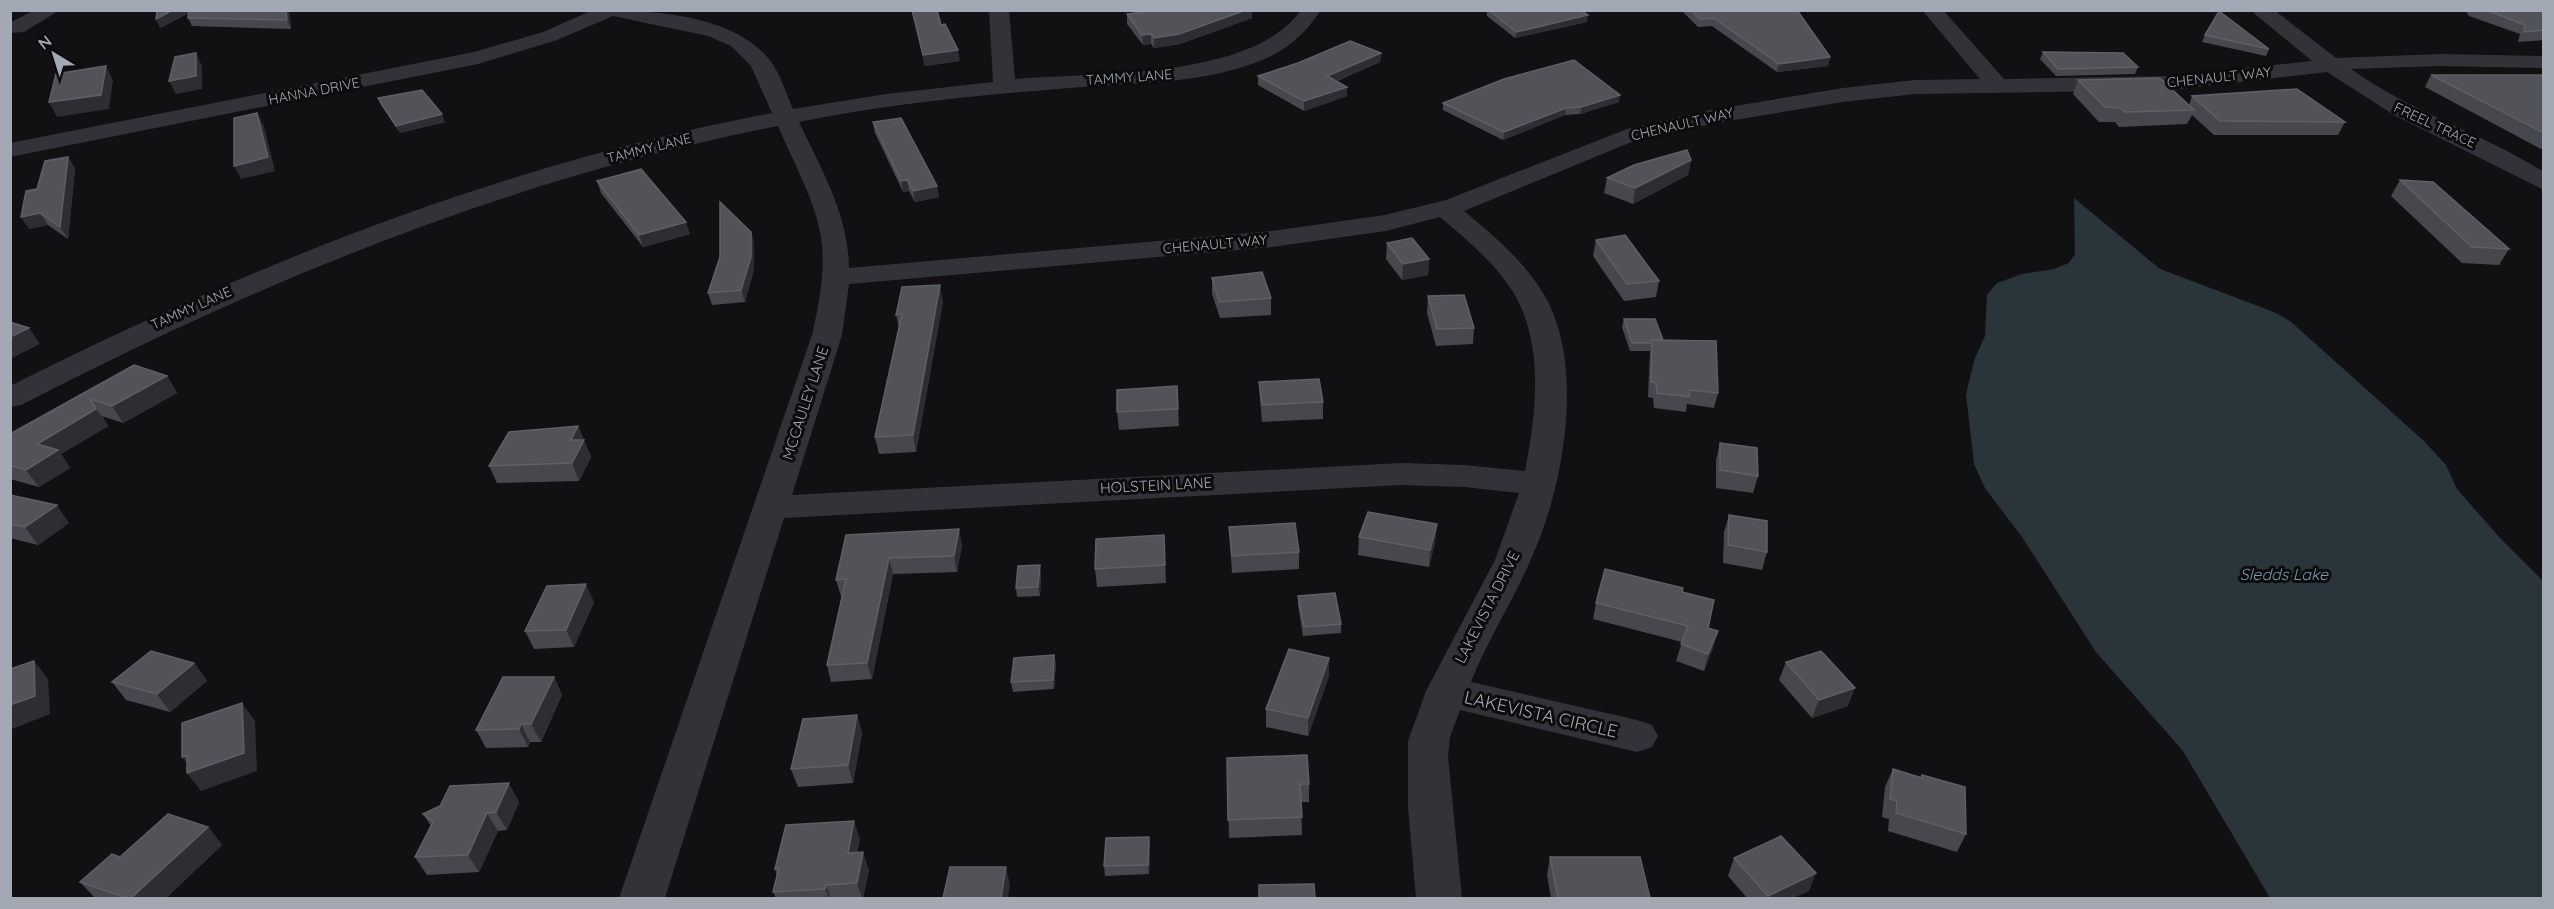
<svg xmlns="http://www.w3.org/2000/svg" width="2554" height="909" font-family="Quicksand,sans-serif">
<style>
.water{fill:#2a353b}
.lines{fill:none;stroke-linecap:round;stroke-linejoin:round}
.minor{fill:#323338;fill-rule:evenodd}
.wall{fill:#47484e}
.shaded-wall{fill:#2d2e32}
.building{fill:#515359;stroke:#5d6067;stroke-width:1.5}
.labels{text-anchor:middle;dominant-baseline:central;stroke-width:6;stroke-linejoin:round;paint-order:stroke}
.far-street-label{font-size:14px;fill:#a2a8b4;stroke:#0c0c0d}
.street-label{font-size:15px;fill:#a2a8b4;stroke:#0c0c0d}
.water-label{font-size:16px;font-style:italic;fill:#7799b1;stroke:#0c0c0d}
.near-street-label{font-size:18px;fill:#a2a8b4;stroke:#0c0c0d}
</style>
<rect width="100%" height="100%" fill="#111113"/>
<polygon class="water" points="2074,198 2160,269 2274,312 2290,321 2424,441 2446,465 2457,489 2500,538 2543,581 2543,898 2270,898 2183,751 2096,652 2022,537 1985,488 1974,464 1966,394 1975,358 1985,336 1987,295 1997,283 2022,274 2054,269 2069,263 2075,254"/>
<g class="lines">
<g class="minor">
<polygon points="34,10 60,10 24,32 10,33 10,23"/>
<path d="M 593,10 C 648,10 731,13 769,59 C 780,72 786,94 793,109 L 886,94 L 993,82 L 989,10 L 1009,10 L 1015,79 C 1093,72 1252,80 1301,10 L 1321,10 C 1306,32 1291,47 1267,58 C 1205,85 1136,82 1070,88 C 980,95 888,104 799,122 C 822,171 848,213 849,268 L 1272,231 L 1385,215 L 1446,200 L 1627,129 L 1711,110 L 1843,88 L 1915,80 L 1980,79 L 1922,10 L 1943,10 L 2004,79 L 2171,76 L 2312,61 L 2250,10 L 2274,10 L 2336,58 L 2441,54 L 2544,56 L 2544,68 L 2441,66 L 2351,69 C 2411,112 2482,133 2544,172 L 2544,190 L 2394,115 L 2327,72 L 2171,90 L 1915,94 L 1843,102 L 1711,124 L 1634,141 L 1464,211 C 1497,238 1533,269 1551,308 C 1583,380 1562,491 1531,559 C 1513,601 1488,639 1471,682 L 1637,720 L 1652,725 L 1658,736 L 1652,747 L 1637,752 L 1460,710 L 1450,737 L 1448,756 L 1462,898 L 1416,898 L 1408,807 L 1408,741 L 1426,691 L 1495,560 L 1519,493 L 1464,487 L 1401,485 L 784,518 L 665,898 L 619,898 L 812,335 C 819,304 826,270 821,238 C 815,199 793,162 778,126 C 511,178 262,281 21,405 L 10,407 L 10,386 C 253,264 504,164 772,113 L 751,66 L 731,46 L 708,36 L 613,16 L 557,40 L 478,64 L 10,157 L 10,143 L 474,52 L 543,32 ZM 1440,217 C 1466,239 1495,263 1513,292 C 1545,345 1536,414 1525,471 L 1464,465 L 1401,463 L 792,495 L 842,335 L 849,284 L 1272,247 L 1386,231 Z"/>
</g>
</g>
<g class="wall">
<polygon points="157,10 289,10 291,29 192,26 188,18 189,13 160,28"/>
<polygon points="912,10 941,25 960,61 925,66"/>
<polygon points="1487,10 1580,10 1587,22 1515,38 1487,16"/>
<polygon points="1681,10 1797,10 1830,57 1828,66 1777,72 1712,26 1698,27"/>
<polygon points="2465,10 2544,10 2544,40 2518,42 2520,34 2469,16"/>
<polygon points="1127,14 1252,18 1180,44 1154,48 1151,44 1143,45 1127,24"/>
<polygon points="2205,35 2269,49 2266,56 2202,42"/>
<polygon points="2043,52 2138,67 2135,74 2056,76 2040,59"/>
<polygon points="1381,53 1380,62 1337,81 1347,87 1347,96 1304,111 1258,85 1258,76"/>
<polygon points="2431,75 2544,75 2544,148 2541,149 2425,87"/>
<polygon points="2078,80 2189,105 2192,96 2345,122 2338,135 2214,135 2192,115 2187,124 2119,127 2115,122 2099,122 2073,94"/>
<polygon points="378,98 445,122 400,133 381,105"/>
<polygon points="1619,102 1580,114 1565,115 1503,140 1443,110 1443,103"/>
<polygon points="873,122 937,186 939,197 915,202 909,191 903,192 875,133"/>
<polygon points="68,157 75,169 68,239 48,225 29,229 37,189"/>
<polygon points="1691,160 1688,175 1633,204 1604,193 1607,178"/>
<polygon points="2400,180 2509,249 2499,265 2462,263 2391,196"/>
<polygon points="597,181 690,234 643,247 601,193"/>
<polygon points="751,232 754,243 754,269 745,302 712,305 708,293"/>
<polygon points="1596,240 1659,281 1656,297 1624,301 1593,256"/>
<polygon points="1387,243 1429,259 1428,275 1402,280 1386,259"/>
<polygon points="1212,278 1271,298 1271,315 1220,318 1212,294"/>
<polygon points="1428,296 1474,328 1473,344 1436,346 1427,313"/>
<polygon points="943,301 916,452 879,454 875,437 899,328 896,315"/>
<polygon points="1624,319 1663,340 1718,393 1714,408 1687,404 1686,412 1654,408 1653,398 1648,397 1650,351 1630,351 1622,327"/>
<polygon points="134,365 167,376 177,393 123,423 102,416 108,426 61,454 70,468 39,487 10,479 10,434"/>
<polygon points="1259,382 1323,402 1323,419 1262,422 1260,399"/>
<polygon points="1177,386 1179,426 1119,430 1117,412"/>
<polygon points="578,426 591,457 579,481 497,483 489,466"/>
<polygon points="1720,443 1758,476 1753,493 1716,488 1716,460"/>
<polygon points="10,495 69,523 38,545 10,538"/>
<polygon points="1729,515 1767,552 1762,570 1723,563 1724,532"/>
<polygon points="1437,524 1435,542 1429,567 1358,555 1359,537"/>
<polygon points="1229,527 1299,552 1299,569 1232,573"/>
<polygon points="846,535 962,545 957,572 893,574 872,679 831,682 827,665 842,596 841,596 836,580"/>
<polygon points="1164,535 1166,583 1097,587 1095,569"/>
<polygon points="1041,574 1040,596 1017,597 1016,588"/>
<polygon points="1682,592 1708,628 1713,648 1704,671 1676,661 1682,642 1593,619 1596,603"/>
<polygon points="1298,596 1341,624 1341,633 1303,636 1298,605"/>
<polygon points="594,602 574,647 534,649 525,631"/>
<polygon points="1054,655 1056,664 1054,689 1013,692 1011,682"/>
<polygon points="1329,658 1329,676 1308,736 1266,727 1266,709"/>
<polygon points="1786,662 1848,706 1812,718 1779,680"/>
<polygon points="194,663 207,681 170,712 126,700 112,682"/>
<polygon points="554,677 562,695 541,742 530,742 528,747 486,748 476,730"/>
<polygon points="857,715 862,733 853,783 798,787 791,769"/>
<polygon points="1227,758 1309,784 1309,802 1301,802 1302,835 1229,838"/>
<polygon points="1893,769 1921,777 1922,775 1966,834 1957,852 1888,831 1889,819 1882,817 1885,787"/>
<polygon points="519,802 507,830 498,831 479,872 427,875 415,857 431,826 423,814"/>
<polygon points="208,827 222,845 166,898 95,898 80,882 120,857"/>
<polygon points="1149,837 1150,846 1149,874 1105,876 1104,866"/>
<polygon points="860,839 857,852 869,870 863,898 776,898 773,892 777,876 775,869"/>
<polygon points="1550,857 1650,898 1551,898 1547,875"/>
<polygon points="1734,858 1809,891 1792,898 1747,898 1728,876"/>
</g>
<g class="shaded-wall">
<polygon points="173,10 194,10 160,28 156,19"/>
<polygon points="286,10 289,10 291,29 287,20"/>
<polygon points="1246,10 1252,10 1252,18 1180,44 1154,48 1154,38"/>
<polygon points="1588,15 1587,22 1515,38 1516,32"/>
<polygon points="1151,34 1151,44 1143,45 1142,35"/>
<polygon points="958,50 960,61 925,66 923,55"/>
<polygon points="196,53 202,66 202,89 176,94 169,81"/>
<polygon points="1381,53 1380,62 1327,85 1327,76"/>
<polygon points="1830,57 1828,66 1777,72 1779,64"/>
<polygon points="106,66 113,80 109,109 57,117 49,102"/>
<polygon points="1347,87 1347,96 1304,111 1304,101"/>
<polygon points="1620,95 1619,102 1580,114 1581,107"/>
<polygon points="1566,108 1565,115 1503,140 1504,132"/>
<polygon points="257,113 264,126 275,171 241,179 234,166"/>
<polygon points="442,114 445,122 400,133 396,126"/>
<polygon points="68,157 75,169 68,239 60,227"/>
<polygon points="1691,160 1688,175 1633,204 1635,188"/>
<polygon points="907,180 909,191 903,192 901,181"/>
<polygon points="937,186 939,197 915,202 913,191"/>
<polygon points="40,213 48,225 29,229 21,217"/>
<polygon points="686,222 690,234 643,247 639,235"/>
<polygon points="751,232 754,243 754,269 745,302 741,290"/>
<polygon points="1429,259 1428,275 1402,280 1403,264"/>
<polygon points="940,285 943,301 916,452 913,435"/>
<polygon points="29,328 40,344 10,359 10,337"/>
<polygon points="167,376 177,393 123,423 112,406"/>
<polygon points="90,399 108,426 61,454 70,468 39,487 26,470 37,444"/>
<polygon points="578,426 591,457 579,481 572,463 571,440"/>
<polygon points="57,505 69,523 38,545 25,527"/>
<polygon points="1437,524 1435,542 1429,567 1430,550"/>
<polygon points="959,529 962,545 957,572 954,556"/>
<polygon points="889,558 893,574 872,679 867,663"/>
<polygon points="1040,565 1041,574 1040,596 1038,587"/>
<polygon points="586,584 594,602 574,647 566,630"/>
<polygon points="1718,631 1713,648 1704,671 1708,654"/>
<polygon points="1054,655 1056,664 1054,689 1053,680"/>
<polygon points="1329,658 1329,676 1308,736 1308,718"/>
<polygon points="34,661 48,679 50,714 12,729 10,727 10,705"/>
<polygon points="194,663 207,681 170,712 157,694"/>
<polygon points="554,677 562,695 541,742 531,724"/>
<polygon points="1855,688 1848,706 1812,718 1819,700"/>
<polygon points="242,703 255,721 257,771 201,791 187,773 192,771 182,757 187,756"/>
<polygon points="857,715 862,733 853,783 848,765"/>
<polygon points="521,724 530,742 528,747 519,729"/>
<polygon points="509,783 519,802 507,830 496,812"/>
<polygon points="487,813 498,831 479,872 468,855"/>
<polygon points="854,821 860,839 853,871 848,853"/>
<polygon points="208,827 222,845 166,898 131,898"/>
<polygon points="1149,837 1150,846 1149,874 1148,865"/>
<polygon points="863,852 869,870 863,898 862,898 857,883"/>
<polygon points="1006,867 1010,885 1008,898 1001,898"/>
<polygon points="1816,873 1809,891 1792,898 1767,898 1768,896"/>
<polygon points="826,885 831,898 829,898 825,889"/>
</g>
<g class="building">
<polygon points="157,10 173,10 156,19"/>
<polygon points="189,10 286,10 287,20 188,18"/>
<polygon points="912,10 937,10 941,25 945,24 958,50 923,55"/>
<polygon points="1156,10 1246,10 1179,34 1154,38 1151,34 1142,35 1127,14"/>
<polygon points="1489,10 1580,10 1588,15 1516,32"/>
<polygon points="1691,10 1797,10 1830,57 1779,64 1714,18 1700,19"/>
<polygon points="2486,10 2544,10 2544,30 2524,32 2525,25"/>
<polygon points="2219,11 2269,49 2205,35"/>
<polygon points="1350,41 1381,53 1327,76 1347,87 1304,101 1258,76 1298,63"/>
<polygon points="2043,52 2123,53 2138,67 2058,69"/>
<polygon points="196,53 196,76 169,81 175,57"/>
<polygon points="1574,60 1620,95 1581,107 1566,108 1504,132 1443,103 1504,79"/>
<polygon points="106,66 101,95 49,102 56,74"/>
<polygon points="2431,75 2544,75 2544,133"/>
<polygon points="2160,78 2194,110 2125,112 2121,108 2105,107 2078,80"/>
<polygon points="2297,89 2345,122 2220,121 2192,96"/>
<polygon points="422,90 442,114 396,126 378,98"/>
<polygon points="257,113 268,157 234,166 234,118"/>
<polygon points="901,118 937,186 913,191 907,180 901,181 873,122"/>
<polygon points="1687,150 1691,160 1635,188 1607,178 1634,165"/>
<polygon points="68,157 60,227 40,213 21,217 26,191 37,189 45,161"/>
<polygon points="641,169 686,222 639,235 597,181"/>
<polygon points="2400,180 2433,182 2509,249 2472,247"/>
<polygon points="720,202 751,232 751,257 741,290 708,293 720,257"/>
<polygon points="1625,235 1659,281 1627,284 1596,240"/>
<polygon points="1412,238 1429,259 1403,264 1387,243"/>
<polygon points="1262,272 1271,298 1219,302 1212,278"/>
<polygon points="940,285 913,435 875,437 902,314 896,315 902,287"/>
<polygon points="1464,295 1474,328 1437,329 1428,296"/>
<polygon points="1624,319 1655,319 1663,340 1652,340 1652,343 1632,343"/>
<polygon points="10,322 29,328 10,337"/>
<polygon points="1652,340 1716,341 1718,393 1690,390 1689,397 1657,393 1656,383 1651,382"/>
<polygon points="134,365 167,376 112,406 90,399 96,409 37,444 58,450 26,470 10,465 10,434"/>
<polygon points="1319,379 1323,402 1262,405 1259,382"/>
<polygon points="1177,386 1178,409 1117,412 1117,390"/>
<polygon points="578,426 571,440 584,440 572,463 489,466 509,432"/>
<polygon points="1720,443 1757,448 1758,476 1720,470"/>
<polygon points="10,495 57,505 25,527 10,524"/>
<polygon points="1368,512 1437,524 1430,550 1359,537"/>
<polygon points="1729,515 1767,521 1767,552 1728,545"/>
<polygon points="1295,523 1299,552 1232,556 1229,527"/>
<polygon points="959,529 954,556 889,558 867,663 827,665 846,579 836,580 846,535"/>
<polygon points="1164,535 1165,565 1095,569 1096,539"/>
<polygon points="1040,565 1038,587 1016,588 1018,566"/>
<polygon points="1605,569 1683,588 1682,592 1714,600 1708,628 1718,631 1708,654 1681,644 1688,626 1596,603"/>
<polygon points="586,584 566,630 525,631 547,586"/>
<polygon points="1335,593 1341,624 1304,627 1298,596"/>
<polygon points="1289,649 1329,658 1308,718 1266,709"/>
<polygon points="151,651 194,663 157,694 112,682"/>
<polygon points="1821,651 1855,688 1819,700 1786,662"/>
<polygon points="1054,655 1053,680 1011,682 1014,658"/>
<polygon points="34,661 35,696 10,705 10,669"/>
<polygon points="503,677 554,677 531,724 521,724 519,729 476,730"/>
<polygon points="242,703 244,753 187,773 187,756 182,757 182,723"/>
<polygon points="857,715 848,765 791,769 803,719"/>
<polygon points="1307,755 1309,784 1300,784 1302,817 1228,820 1227,758"/>
<polygon points="1893,769 1922,778 1922,775 1965,787 1966,834 1896,813 1897,801 1890,799"/>
<polygon points="509,783 496,812 487,813 468,855 415,857 433,822 423,814 440,806 450,786"/>
<polygon points="168,814 208,827 131,898 127,898 80,882 112,854 120,857"/>
<polygon points="854,821 848,853 863,852 857,883 826,885 825,889 773,892 779,868 775,869 786,825"/>
<polygon points="1781,836 1816,873 1768,896 1734,858"/>
<polygon points="1149,837 1148,865 1104,866 1106,838"/>
<polygon points="1550,857 1640,857 1650,898 1558,898"/>
<polygon points="950,867 1006,867 1001,898 943,898"/>
<polygon points="1314,884 1315,898 1259,898 1259,885"/>
</g>
<g class="labels">
<g class="far-street-label">
<text transform="translate(1129 77) rotate(-4)">TAMMY LANE</text>
<text transform="translate(2219 77) rotate(-6)">CHENAULT WAY</text>
<text transform="translate(314 91) rotate(-11)">HANNA DRIVE</text>
<text transform="translate(1682 124) rotate(-13)">CHENAULT WAY</text>
<text transform="translate(2435 125) rotate(25)">FREEL TRACE</text>
<text transform="translate(649 148) rotate(-14)">TAMMY LANE</text>
<text transform="translate(1215 244) rotate(-5)">CHENAULT WAY</text>
<text transform="translate(191 308) rotate(-24)">TAMMY LANE</text>
</g>
<g class="street-label">
<text transform="translate(805 403) rotate(-72)">MCCAULEY LANE</text>
<text transform="translate(1156 485) rotate(-3)">HOLSTEIN LANE</text>
<text transform="translate(1487 607) rotate(-63)">LAKEVISTA DRIVE</text>
</g>
<g class="water-label">
<text x="2284" y="574">Sledds Lake</text>
</g>
<g class="near-street-label">
<text transform="translate(1541 714) rotate(13)">LAKEVISTA CIRCLE</text>
</g>
</g>
<rect width="2554" height="909" fill="none" stroke="#a2a8b4" stroke-width="24"/>
<g transform="translate(54 54) rotate(322)" stroke="#0c0c0d" stroke-width="4.5" paint-order="stroke">
<path d="M0-4.5L10 22L0 15L-10 22Z" fill="#a2a8b4"/>
<text y="-9" font-size="16" font-weight="bold" text-anchor="middle" fill="#a2a8b4">N</text>
</g>
</svg>
